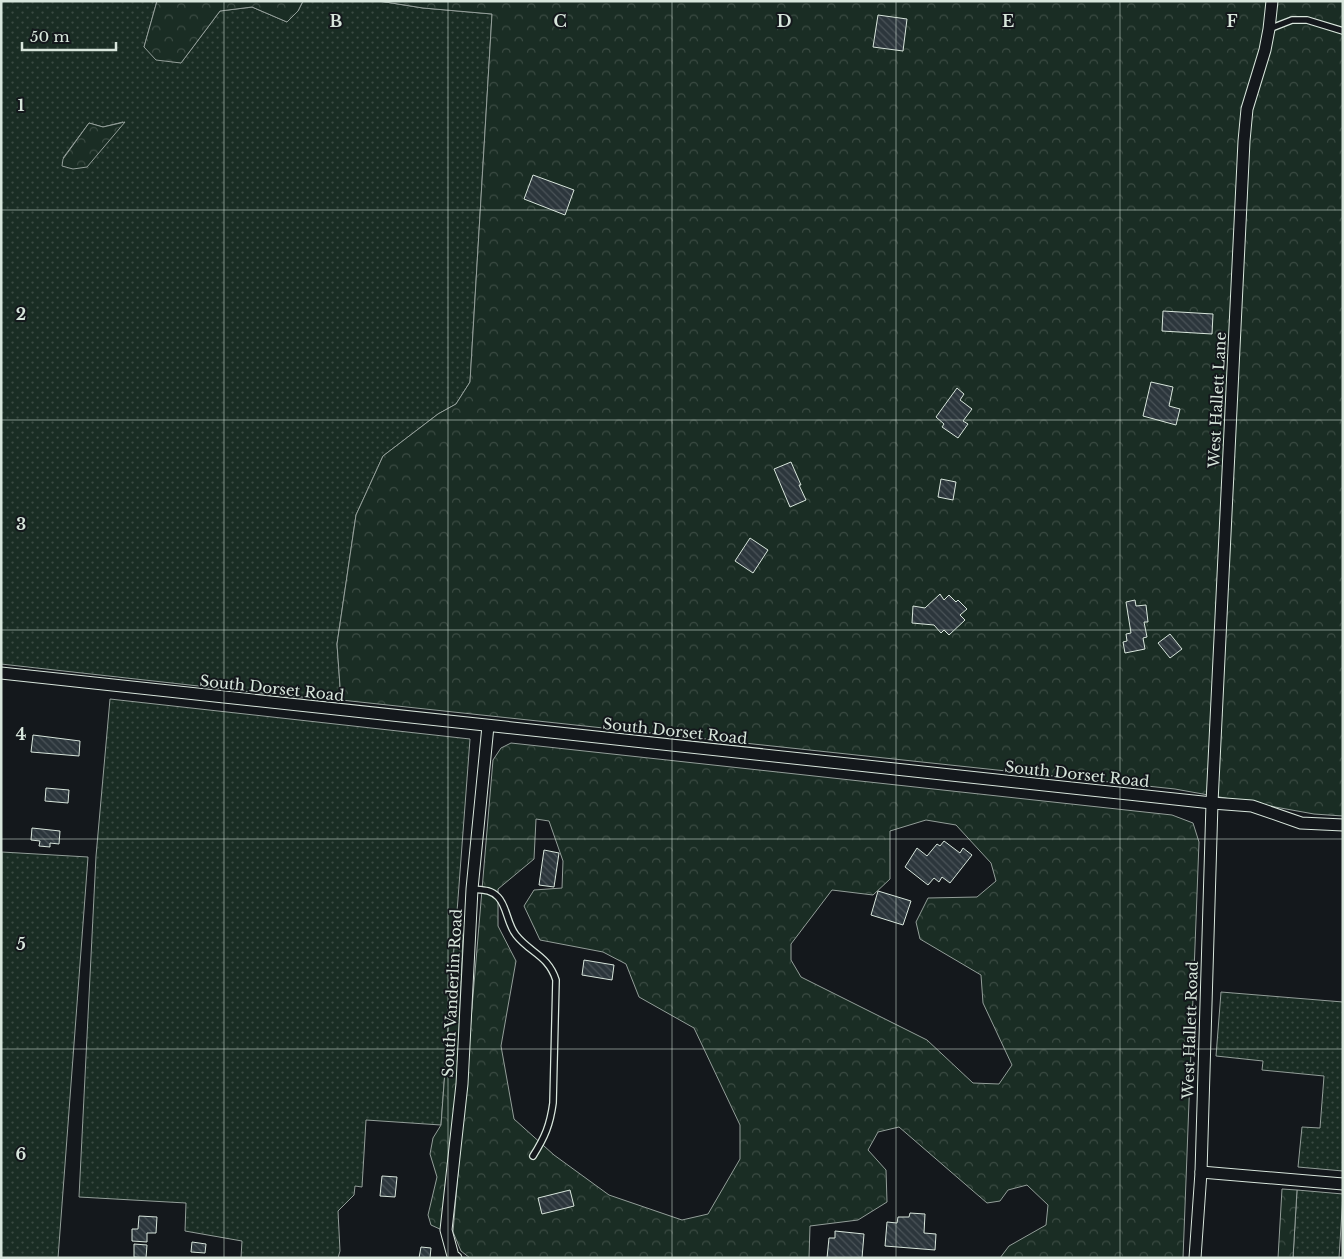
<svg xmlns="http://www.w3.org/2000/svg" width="1344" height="1259" font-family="'Libre Baskerville',serif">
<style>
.grass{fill:url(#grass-dots);stroke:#939e99;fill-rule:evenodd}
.forest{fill:url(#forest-crowns);stroke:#939e99;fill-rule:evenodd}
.building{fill:url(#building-back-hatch);stroke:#d8e6dc}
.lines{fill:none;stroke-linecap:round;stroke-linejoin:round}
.service-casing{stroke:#d8e6dc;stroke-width:8}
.minor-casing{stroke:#d8e6dc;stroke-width:13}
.service{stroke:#14181c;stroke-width:5.5}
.minor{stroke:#14181c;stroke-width:11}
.grid{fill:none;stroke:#d8e6dc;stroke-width:1;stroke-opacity:0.55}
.labels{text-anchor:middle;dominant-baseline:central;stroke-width:4;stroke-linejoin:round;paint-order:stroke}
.street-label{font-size:15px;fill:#d8e6dc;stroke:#14181c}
.grid-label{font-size:16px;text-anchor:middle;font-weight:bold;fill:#d8e6dc;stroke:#14181c;stroke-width:4;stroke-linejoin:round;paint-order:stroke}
</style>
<defs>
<pattern id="grass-dots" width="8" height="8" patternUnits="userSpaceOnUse" patternTransform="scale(1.25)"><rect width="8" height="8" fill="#1a2d24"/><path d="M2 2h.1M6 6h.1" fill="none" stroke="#3b4b43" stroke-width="1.8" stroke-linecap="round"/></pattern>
<pattern id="forest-crowns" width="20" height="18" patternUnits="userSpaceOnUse" patternTransform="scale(1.25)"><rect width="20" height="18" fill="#1a2d24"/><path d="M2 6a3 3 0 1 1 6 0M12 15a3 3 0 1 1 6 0" fill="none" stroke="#3b4b43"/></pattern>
<pattern id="building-back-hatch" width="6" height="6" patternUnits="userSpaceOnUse" patternTransform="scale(1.25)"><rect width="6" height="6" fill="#2c363c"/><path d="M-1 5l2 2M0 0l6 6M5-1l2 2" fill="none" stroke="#4a5358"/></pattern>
</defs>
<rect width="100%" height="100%" fill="#14181c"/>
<g class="grass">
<path d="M 1,1 L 157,1 L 144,47 L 181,63 L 220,11 L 252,7 L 287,22 L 298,11 L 303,1 L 379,1 L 423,8 L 492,14 L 470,382 L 456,404 L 438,414 L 383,456 L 356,515 L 337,644 L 341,700 L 288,696 L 1,664 ZM 123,122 L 63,158 L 89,123 L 103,127 Z"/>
<polygon points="110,699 470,739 441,1125 366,1120 362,1187 355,1186 354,1195 338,1211 340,1251 338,1258 241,1258 242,1241 185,1231 186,1203 79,1197 96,856"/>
<polygon points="2,852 88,857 58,1258 1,1258"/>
<polygon points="1221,992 1343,1002 1343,1171 1298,1167 1302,1127 1320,1128 1324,1076 1262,1070 1263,1061 1216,1056"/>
<polygon points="1297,1190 1343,1194 1339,1258 1293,1258"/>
</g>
<g class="forest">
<polygon points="157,1 303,1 298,11 287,22 252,7 220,11 181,63 156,60 144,47"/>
<polygon points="379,1 1343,1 1343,816 1314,814 1175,789 341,700 337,644 356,515 383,456 438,414 456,404 470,382 492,14 423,8"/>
<polygon points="125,122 87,167 73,169 62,166 63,159 89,123 103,127"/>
<path d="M 511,743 L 1172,815 L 1193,823 L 1199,842 L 1183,1258 L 1000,1258 L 1009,1246 L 1046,1225 L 1048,1205 L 1027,1185 L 1008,1190 L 1000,1201 L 987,1203 L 899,1127 L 878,1132 L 868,1150 L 886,1170 L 887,1202 L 858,1220 L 810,1226 L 809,1258 L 470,1258 L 461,1251 L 453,1232 L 493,760 L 501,748 ZM 536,819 L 549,821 L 563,861 L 562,888 L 534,890 L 524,906 L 540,940 L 603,952 L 626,964 L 639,997 L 694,1028 L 740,1125 L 740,1159 L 708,1214 L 682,1220 L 609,1195 L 554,1155 L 514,1119 L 501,1046 L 516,961 L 498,926 L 498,889 L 534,859 ZM 926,820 L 956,825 L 991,863 L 996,881 L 977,897 L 928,898 L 916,922 L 920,939 L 981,975 L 983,1003 L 1012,1065 L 999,1084 L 973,1083 L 927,1040 L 801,977 L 791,960 L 791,944 L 832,890 L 873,895 L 890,879 L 890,831 Z"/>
<polygon points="456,920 463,934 457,1080 442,1230 431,1225 428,1215 437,1177 430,1154 433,1138 441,1125"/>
<polygon points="1282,1189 1297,1190 1293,1258 1278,1258"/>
</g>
<g class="building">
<polygon points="878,15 907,19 903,51 873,47"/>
<polygon points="533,175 574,190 565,215 524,199"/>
<polygon points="1163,311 1213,314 1212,334 1162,331"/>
<polygon points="1151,382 1173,387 1169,406 1180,409 1176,425 1143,416"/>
<polygon points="957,388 964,394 960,400 972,409 963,421 968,424 958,438 942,427 944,424 936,417"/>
<polygon points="791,462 801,485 799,485 806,500 790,507 774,469"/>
<polygon points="941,479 956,482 953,500 938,497"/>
<polygon points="750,538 768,550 753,573 735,561"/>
<polygon points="940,594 944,600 949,595 956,602 958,600 967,609 960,615 965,620 949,635 944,630 941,633 934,625 912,623 913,606 925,608"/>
<polygon points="1135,600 1136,606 1146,605 1148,622 1144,622 1147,637 1143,638 1145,649 1125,653 1123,642 1127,641 1126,634 1131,633 1126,602"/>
<polygon points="1170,634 1182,649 1170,658 1158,643"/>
<polygon points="33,735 80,741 79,756 31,752"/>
<polygon points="46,788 69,790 68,803 45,801"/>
<polygon points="32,828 60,831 59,844 50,843 50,847 39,846 40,841 31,840"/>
<polygon points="944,841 960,853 963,848 972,855 950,883 942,877 939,882 934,878 928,885 905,867 917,848 927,856 937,844 940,846"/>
<polygon points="544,850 559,853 554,887 539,885"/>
<polygon points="878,891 911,901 903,925 871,915"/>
<polygon points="584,960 614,965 612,980 582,975"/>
<polygon points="382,1176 397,1177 395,1197 380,1196"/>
<polygon points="570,1190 574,1206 542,1214 538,1198"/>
<polygon points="910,1213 925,1214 924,1233 936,1234 935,1250 885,1246 887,1222 897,1223 898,1217 909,1217"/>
<polygon points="139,1216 157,1217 156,1233 147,1233 147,1242 132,1241 132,1229 138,1229"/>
<polygon points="835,1231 864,1234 862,1258 827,1258 829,1238 835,1238"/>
<polygon points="192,1242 206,1244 205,1253 191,1252"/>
<polygon points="134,1244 147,1245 146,1258 134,1257"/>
<polygon points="421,1247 431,1248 430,1258 419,1258"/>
</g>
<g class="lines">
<defs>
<g id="service">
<polyline points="1269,29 1292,20 1307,20 1343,31"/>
<path d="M 472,889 C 482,890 490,889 498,897 C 507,906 507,924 516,935 C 530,953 548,955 556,980 L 553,1103 C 550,1125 545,1137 533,1156"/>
</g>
<g id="minor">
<polyline points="1,673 1212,803 1252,806 1301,823 1343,825"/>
<polyline points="1201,1172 1343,1184"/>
<polyline points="456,1258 453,1256 446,1230 462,1084 472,889 488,726"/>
<polyline points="1195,1258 1201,1172 1212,803 1244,141 1247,109 1265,50 1269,29 1272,1"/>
</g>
</defs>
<use href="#service" class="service-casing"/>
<use href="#minor" class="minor-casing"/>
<use href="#service" class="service"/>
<use href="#minor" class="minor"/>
</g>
<path class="grid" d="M 224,1 L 224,1258M 448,1 L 448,1258M 672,1 L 672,1258M 896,1 L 896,1258M 1120,1 L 1120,1258M 1,210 L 1343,210M 1,420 L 1343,420M 1,630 L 1343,630M 1,839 L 1343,839M 1,1049 L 1343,1049"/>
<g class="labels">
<g class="street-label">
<text transform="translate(1217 400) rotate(-87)">West Hallett Lane</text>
<text transform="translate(272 688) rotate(6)">South Dorset Road</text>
<text transform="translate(675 731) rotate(6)">South Dorset Road</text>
<text transform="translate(1077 774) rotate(6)">South Dorset Road</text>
<text transform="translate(452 993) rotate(-87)">South Vanderlin Road</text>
<text transform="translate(1190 1030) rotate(-88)">West Hallett Road</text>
</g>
</g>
<g class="grid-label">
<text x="336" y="27">B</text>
<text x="560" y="27">C</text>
<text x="784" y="27">D</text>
<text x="1008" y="27">E</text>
<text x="1232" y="27">F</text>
<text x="21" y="111">1</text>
<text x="21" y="320">2</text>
<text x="21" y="530">3</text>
<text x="21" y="740">4</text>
<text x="21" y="950">5</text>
<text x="21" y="1160">6</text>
</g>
<rect width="1344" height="1259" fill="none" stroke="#d8e6dc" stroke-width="5"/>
<path d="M22 42v8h94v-8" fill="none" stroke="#d8e6dc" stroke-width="2.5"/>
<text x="30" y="42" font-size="15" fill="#d8e6dc" stroke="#14181c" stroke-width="4" paint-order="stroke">50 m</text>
</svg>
